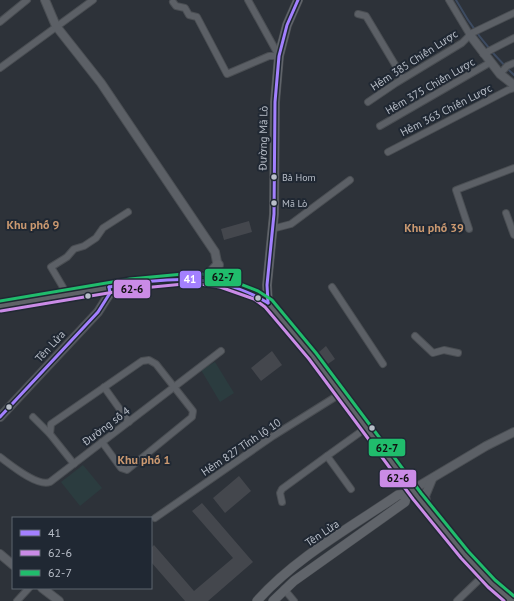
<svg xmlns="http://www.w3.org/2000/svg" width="514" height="601" font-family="'PT Sans',sans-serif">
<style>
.green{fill:#2b3c3f}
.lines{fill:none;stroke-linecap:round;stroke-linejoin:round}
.stream{stroke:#3d4b61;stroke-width:2}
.building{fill:#44474d}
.minor-casing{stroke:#4a4e53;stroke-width:8}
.tertiary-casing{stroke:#4a4e53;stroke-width:10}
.secondary-casing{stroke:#4a4e53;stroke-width:10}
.primary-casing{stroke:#4a4e55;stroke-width:12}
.minor{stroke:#5c6066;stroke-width:6}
.tertiary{stroke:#5c6066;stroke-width:8}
.secondary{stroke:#60646a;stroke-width:9}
.primary{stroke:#5f6368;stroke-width:10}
.bus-1-casing{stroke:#202833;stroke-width:6}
.bus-2-casing{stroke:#202833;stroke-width:6}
.bus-3-casing{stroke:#202833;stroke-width:6}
.bus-1{stroke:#a380ff;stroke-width:3}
.bus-2{stroke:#ca8be6;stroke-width:3}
.bus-3{stroke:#20bc6c;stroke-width:3}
.bus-dot{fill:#b8bec8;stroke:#202833;stroke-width:1.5}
.labels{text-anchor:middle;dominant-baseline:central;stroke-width:4;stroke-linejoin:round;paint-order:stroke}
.bus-label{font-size:10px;fill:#b8bec8;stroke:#202833;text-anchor:start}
.street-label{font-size:11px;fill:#b8bec8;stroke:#202833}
.neighbourhood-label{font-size:12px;font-weight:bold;fill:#cb9970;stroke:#202833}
.line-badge{stroke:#202833;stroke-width:1.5}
.badge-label{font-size:11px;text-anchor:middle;font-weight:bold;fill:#fff}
.pale-badge-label{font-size:11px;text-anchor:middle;font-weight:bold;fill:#111}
</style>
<rect width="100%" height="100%" fill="#2d3239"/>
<g class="green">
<polygon points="215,362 234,393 220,402 201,370"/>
<polygon points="83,465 102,488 80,506 61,482"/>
</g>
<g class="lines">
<path class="stream" d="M 456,0 C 472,29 490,52 514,75"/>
</g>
<g class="building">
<polygon points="249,221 252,232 224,240 221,229"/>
<polygon points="326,346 335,359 328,364 319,352"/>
<polygon points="272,351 282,365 261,381 251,368"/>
<polygon points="239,476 251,491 225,513 213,498"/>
<polygon points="202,503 253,562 208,601 185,601 151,562 151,548 154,545 194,591 233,558 192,511"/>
</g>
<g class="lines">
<defs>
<g id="minor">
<polyline points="248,0 279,56"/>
<polyline points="449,0 470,35"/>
<polyline points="173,2 176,6 185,8 189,15 197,17 227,74 269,56 279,56"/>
<polyline points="358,14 366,16 403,78"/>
<polyline points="0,22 27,0"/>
<polyline points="483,54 514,38"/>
<polyline points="0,68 93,0"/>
<polyline points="500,74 507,66 514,63"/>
<polyline points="368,102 396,83 462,43 472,33 514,13"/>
<polyline points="380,126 491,62"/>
<polyline points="388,152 508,90 514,88"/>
<polyline points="506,213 514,235"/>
<polyline points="272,229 291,224 350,180"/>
<polyline points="469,229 456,190 514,168"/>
<polyline points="332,287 383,364"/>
<polyline points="67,294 51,267 67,257 74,249 84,246 96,238 103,228 128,212"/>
<polyline points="415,336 433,353 444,350 458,353"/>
<polyline points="104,387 129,422"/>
<polyline points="33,417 50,434"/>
<path d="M 0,457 C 11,465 37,487 50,482 L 221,351"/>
<polyline points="74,464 50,434 51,424 142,361 149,360 156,364 193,411 192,417 127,470 121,468 102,442"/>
<polyline points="351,489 327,456 366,428"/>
<polyline points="282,502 280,493 282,489 327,456"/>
<polyline points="155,518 273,436 340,394"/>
<polyline points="284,589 294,601"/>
<polyline points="17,601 29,588"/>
<polyline points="457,601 483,576"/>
</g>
<g id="tertiary">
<polyline points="45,0 56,26 101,83 215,252 221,282"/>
<polyline points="470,35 500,74 514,85"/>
<polyline points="0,417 98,312 110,293 109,287"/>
<polyline points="412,490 486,446 514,432"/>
<polyline points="427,507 425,496 432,479"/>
<polyline points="0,554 13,565"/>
<polyline points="42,588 59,601"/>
</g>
<g id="secondary">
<polyline points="268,303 267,285 274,214 275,102 279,56 287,25 298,0"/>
<path d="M 257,601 C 295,558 351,527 398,495 L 407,494 L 412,490"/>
<polyline points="273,601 294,581 405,502 407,494"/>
</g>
<g id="primary">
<polyline points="201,279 211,273 218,265"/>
<path d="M 0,306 L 131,284 L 194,278 L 221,282 L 256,295 L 268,303 C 330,372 380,451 439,523 C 462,551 483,580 512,601"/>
</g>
</defs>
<use href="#minor" class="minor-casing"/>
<use href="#tertiary" class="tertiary-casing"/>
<use href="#secondary" class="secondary-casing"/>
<use href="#primary" class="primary-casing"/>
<use href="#minor" class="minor"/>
<use href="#tertiary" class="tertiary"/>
<use href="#secondary" class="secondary"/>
<use href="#primary" class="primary"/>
<defs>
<g id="bus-1">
<path d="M 109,287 C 167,278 216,271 268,303"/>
<polyline points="268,303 267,285 274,214 275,102 279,56 287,25 298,0"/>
<polyline points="0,417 98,312 110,293 109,287"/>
</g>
<polyline id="bus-2" points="1,311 132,289 194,283 220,287 254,299 265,307 309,359 413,499 461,558 488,587 504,601"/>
<polyline id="bus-3" points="0,301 130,279 194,273 222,277 258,291 272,300 316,353 421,493 468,551 495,580 514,596"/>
</defs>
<use href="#bus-1" class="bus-1-casing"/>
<use href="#bus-2" class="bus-2-casing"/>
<use href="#bus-3" class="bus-3-casing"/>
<use href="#bus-1" class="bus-1"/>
<use href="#bus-2" class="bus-2"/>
<use href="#bus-3" class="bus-3"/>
</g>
<g class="bus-dot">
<circle cx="274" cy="177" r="3.5"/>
<circle cx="274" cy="203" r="3.5"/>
<circle cx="88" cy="296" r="3.5"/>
<circle cx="258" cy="298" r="3.5"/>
<circle cx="9" cy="407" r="3.5"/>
<circle cx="372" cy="428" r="3.5"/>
</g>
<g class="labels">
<g class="bus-label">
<text x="282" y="177">Bà Hom</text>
<text x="282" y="203">Mã Lò</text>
</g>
<g class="street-label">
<text transform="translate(414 60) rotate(-33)">Hẻm 385 Chiến Lược</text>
<text transform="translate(430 86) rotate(-30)">Hẻm 375 Chiến Lược</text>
<text transform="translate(446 110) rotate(-27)">Hẻm 363 Chiến Lược</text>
<text transform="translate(263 138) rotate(-89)">Đường Mã Lò</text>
<text transform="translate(50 346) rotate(-47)">Tên Lửa</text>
<text transform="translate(106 426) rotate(-37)">Đường số 4</text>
<text transform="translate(241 447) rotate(-34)">Hẻm 827 Tỉnh lộ 10</text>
<text transform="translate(322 533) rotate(-34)">Tên Lửa</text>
</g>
<g class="neighbourhood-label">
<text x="33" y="224">Khu phố 9</text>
<text x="434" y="227">Khu phố 39</text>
<text x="144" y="459">Khu phố 1</text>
</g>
</g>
<g class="line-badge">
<rect x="204" y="268" width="38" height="19" rx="4" fill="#20bc6c"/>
<rect x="179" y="270" width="23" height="19" rx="4" fill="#a380ff"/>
<rect x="113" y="279" width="38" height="20" rx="4" fill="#ca8be6"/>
<rect x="368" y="438" width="38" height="19" rx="4" fill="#20bc6c"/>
<rect x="379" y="469" width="38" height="19" rx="4" fill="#ca8be6"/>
</g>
<g class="badge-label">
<text x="190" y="283">41</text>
</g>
<g class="pale-badge-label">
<text x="223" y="281">62-7</text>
<text x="132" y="293">62-6</text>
<text x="387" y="452">62-7</text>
<text x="398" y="482">62-6</text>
</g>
<rect x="12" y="517" width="140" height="72" fill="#202833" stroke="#5d646f"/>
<rect x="20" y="530" width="20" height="6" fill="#a380ff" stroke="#5d646f"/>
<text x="48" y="537" font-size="12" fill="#b8bec8">41</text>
<rect x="20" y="550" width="20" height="6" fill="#ca8be6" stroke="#5d646f"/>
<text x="48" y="557" font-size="12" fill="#b8bec8">62-6</text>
<rect x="20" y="570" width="20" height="6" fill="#20bc6c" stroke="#5d646f"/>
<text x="48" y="577" font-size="12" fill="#b8bec8">62-7</text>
</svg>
